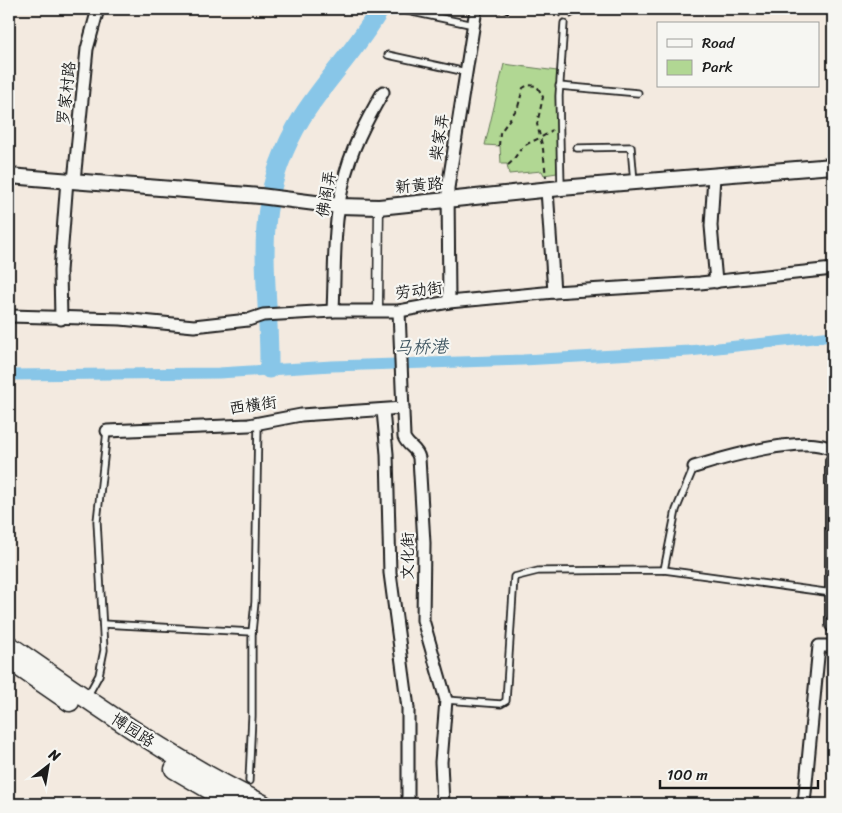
<svg xmlns="http://www.w3.org/2000/svg" width="842" height="813" font-family="Sriracha,'LXGW WenKai TC',sans-serif">
<style>
.green{fill:#b1d793;stroke:#667a58}
.lines{fill:none;stroke-linecap:round;stroke-linejoin:round}
.canal{stroke:#88c6e8;stroke-width:11}
.river{stroke:#88c6e8;stroke-width:19}
.service-casing{stroke:#1c1c1c;stroke-width:9}
.pedestrian-casing{stroke:#1c1c1c;stroke-width:11}
.minor-casing{stroke:#1c1c1c;stroke-width:15}
.tertiary-casing{stroke:#1c1c1c;stroke-width:18}
.primary-casing{stroke:#1c1c1c;stroke-width:21}
.path{stroke:#1c1c1c;stroke-width:2;stroke-dasharray:5 4;stroke-linecap:butt}
.service{stroke:#f6f6f2;stroke-width:5.5}
.pedestrian{stroke:#f6f6f2;stroke-width:8}
.minor{stroke:#f6f6f2;stroke-width:11}
.tertiary{stroke:#f6f6f2;stroke-width:14}
.primary{stroke:#f6f6f2;stroke-width:18}
.labels{text-anchor:middle;dominant-baseline:central;stroke-width:4.5;stroke-linejoin:round;paint-order:stroke}
.street-label{font-size:16px;fill:#1c1c1c;stroke:#f6f6f2}
.water-label{font-size:18px;font-style:italic;fill:#425863;stroke:#f6f6f2}
</style>
<rect width="100%" height="100%" fill="#f3eae0"/>
<filter id="ink" filterUnits="userSpaceOnUse"><feTurbulence type="fractalNoise" baseFrequency=".02" numOctaves="2"/><feDisplacementMap in="SourceGraphic" scale="10" xChannelSelector="R" yChannelSelector="G"/><feConvolveMatrix kernelMatrix="1 2 1 2 8 2 1 2 1" color-interpolation-filters="sRGB"/></filter>
<g filter="url(#ink)">
<polygon class="green" points="504,64 557,71 557,173 544,175 542,171 509,174 507,164 501,164 500,146 485,145"/>
<g class="lines">
<polyline class="canal" points="9,375 219,373 332,366 523,360 689,351 833,336"/>
<path class="river" d="M 269,369 C 270,273 247,207 302,117 C 326,79 358,48 380,9"/>
<defs>
<g id="service">
<polyline points="403,10 474,25"/>
<polyline points="388,55 466,72"/>
<polyline points="559,86 638,93"/>
<polyline points="577,148 631,147 634,182"/>
<polyline points="561,188 559,96 564,23"/>
<polyline points="664,570 676,510 694,467"/>
<polyline points="103,624 252,632 252,716 249,781"/>
<polyline points="252,632 255,602 258,423"/>
<polyline points="87,697 99,675 104,650 97,521 107,431"/>
<polyline points="446,700 501,704 506,701 514,577 538,571 664,570 832,593"/>
</g>
<polyline id="pedestrian" points="378,309 379,207"/>
<g id="minor">
<polyline points="714,176 711,226 716,282"/>
<polyline points="74,181 87,49 98,9"/>
<polyline points="547,190 554,292"/>
<polyline points="449,302 448,188 476,9"/>
<path d="M 333,311 C 335,268 333,225 343,184 C 350,151 366,121 383,92"/>
<path d="M 399,311 L 404,437 C 407,446 417,448 419,458 L 424,543 L 423,620 L 446,700 L 441,762 L 443,804"/>
<polyline points="9,316 121,319 194,326 248,320 263,315 333,311 399,311 449,302 554,292 700,283 833,269"/>
<polyline points="61,319 60,271 67,180"/>
<polyline points="383,410 387,454 390,573 408,708 408,804"/>
<polyline points="107,431 249,425 301,415 403,408"/>
<path d="M 694,467 C 723,458 807,433 833,450"/>
<polyline points="804,804 819,646 833,646"/>
</g>
<g id="tertiary">
<polyline points="9,176 260,196 339,206 379,207 561,188 833,166"/>
<polyline points="833,461 833,625"/>
</g>
<g id="primary">
<path d="M 9,645 C 91,702 172,760 263,804"/>
<polyline points="9,660 70,702"/>
<polyline points="174,769 234,804"/>
</g>
</defs>
<use href="#service" class="service-casing"/>
<use href="#pedestrian" class="pedestrian-casing"/>
<use href="#minor" class="minor-casing"/>
<use href="#tertiary" class="tertiary-casing"/>
<use href="#primary" class="primary-casing"/>
<g class="path">
<polyline points="534,9 556,11 560,17"/>
<polyline points="487,11 508,13 508,9"/>
<polyline points="570,18 584,9"/>
<polyline points="499,146 500,133 518,107 523,88 528,85 537,86 543,97 537,124 543,149 546,177"/>
<path d="M 508,165 C 515,160 517,152 524,146 C 533,140 543,138 552,130"/>
</g>
<use href="#service" class="service"/>
<use href="#pedestrian" class="pedestrian"/>
<use href="#minor" class="minor"/>
<use href="#tertiary" class="tertiary"/>
<use href="#primary" class="primary"/>
</g>
</g>
<g class="labels">
<g class="street-label">
<text transform="translate(66 93) rotate(-84)">罗家村路</text>
<text transform="translate(439 137) rotate(-81)">柴家弄</text>
<text transform="translate(419 185) rotate(-5)">新黄路</text>
<text transform="translate(326 194) rotate(-80)">佛阁弄</text>
<text transform="translate(419 290) rotate(-7)">劳动街</text>
<text transform="translate(253 405) rotate(-8)">西横街</text>
<text transform="translate(407 556) rotate(-90)">文化街</text>
<text transform="translate(133 730) rotate(33)">博园路</text>
</g>
<g class="water-label">
<text transform="translate(421 347) rotate(-2)">马桥港</text>
</g>
</g>
<rect width="842" height="813" fill="none" stroke="#f6f6f2" stroke-width="30"/>
<rect x="15" y="15" width="812" height="783" fill="none" stroke="#1c1c1c" stroke-width="2" filter="url(#ink)"/>
<rect x="657" y="22" width="162" height="65" fill="#f6f6f2" stroke="#9f9f9c"/>
<rect x="667" y="39" width="25" height="8" fill="#f6f6f2" stroke="#9f9f9c"/>
<text x="702" y="48" font-size="15" fill="#1c1c1c">Road</text>
<rect x="667" y="60" width="25" height="15" fill="#b1d793" stroke="#9f9f9c"/>
<text x="702" y="72" font-size="15" fill="#1c1c1c">Park</text>
<g transform="translate(48 766) rotate(31)" stroke="#f6f6f2" stroke-width="4" paint-order="stroke">
<path d="M0-4L9 19L0 12L-9 19Z" fill="#1c1c1c"/>
<text y="-8" font-size="14" font-weight="bold" text-anchor="middle" fill="#1c1c1c">N</text>
</g>
<path d="M660 780v8h158v-8" fill="none" stroke="#1c1c1c" stroke-width="2.5"/>
<text x="667" y="780" font-size="15" fill="#1c1c1c" stroke="#f6f6f2" stroke-width="4" paint-order="stroke">100 m</text>
</svg>
